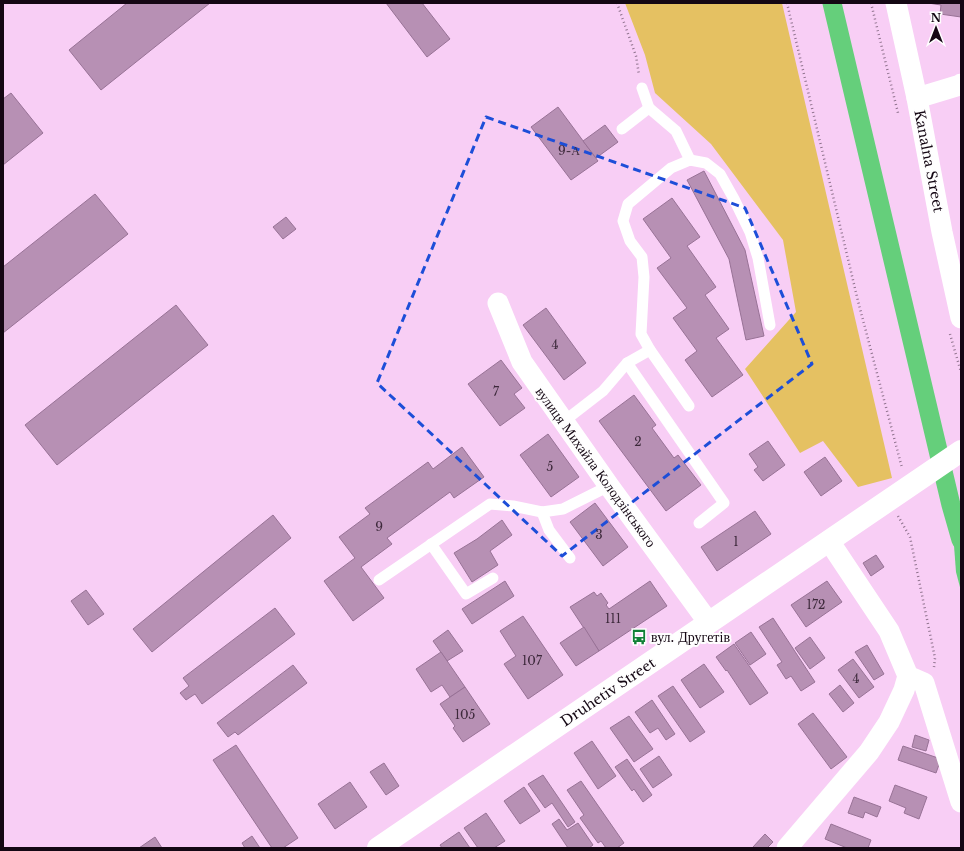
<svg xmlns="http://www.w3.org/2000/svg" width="964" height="851" font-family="'Libre Baskerville',serif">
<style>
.green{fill:#e5c162}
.water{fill:#65cf7b}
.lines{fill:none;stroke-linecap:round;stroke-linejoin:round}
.canal{stroke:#65cf7b;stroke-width:19}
.building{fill:#b790b4;stroke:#987296}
.path{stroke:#927590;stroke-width:2.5;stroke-dasharray:1 3;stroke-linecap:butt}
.service{stroke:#fff;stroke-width:11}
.minor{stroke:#fff;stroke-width:21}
.secondary{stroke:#fff;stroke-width:22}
.marked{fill:none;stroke:#1d4ed8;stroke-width:3;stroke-dasharray:8 5;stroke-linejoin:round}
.labels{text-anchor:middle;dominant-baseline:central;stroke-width:4;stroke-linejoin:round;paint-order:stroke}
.number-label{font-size:12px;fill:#3d293b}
.street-label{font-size:14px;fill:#140713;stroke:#fefefe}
.poi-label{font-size:14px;fill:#140713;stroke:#fefefe;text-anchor:start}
</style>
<rect width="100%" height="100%" fill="#f8cef5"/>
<polygon class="green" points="625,3 782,3 892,478 858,487 823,441 800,453 745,369 796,312 783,240 711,144 655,93 645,55"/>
<polygon class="water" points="951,506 961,526 961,591 956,572"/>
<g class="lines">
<polyline class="canal" points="832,3 951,505 961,540"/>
</g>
<g class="building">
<polygon points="127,3 210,3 101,90 69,50"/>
<polygon points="386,3 422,3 450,39 427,57"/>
<polygon points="928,3 961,3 961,17 940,14 941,5"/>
<polygon points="11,93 43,133 3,165 3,99"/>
<polygon points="558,107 598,161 571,180 531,127"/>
<polygon points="605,125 618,142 596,158 583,141"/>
<polygon points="704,171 745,250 764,336 746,340 729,259 687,180"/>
<polygon points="95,194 128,234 3,333 3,267"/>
<polygon points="672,198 700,237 687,246 716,287 705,295 729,329 716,338 743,375 712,397 685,360 697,351 673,318 687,308 657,268 671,258 643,219"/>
<polygon points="286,217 296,229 283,239 273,227"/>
<polygon points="176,305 208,345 57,465 25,425"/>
<polygon points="546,308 586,363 564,380 523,325"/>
<polygon points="501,360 522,388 514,394 525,408 500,426 468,384"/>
<polygon points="634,395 656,425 652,428 674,458 678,455 701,485 666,511 599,421"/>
<polygon points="548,434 579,477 551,497 520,455"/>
<polygon points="768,441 785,465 763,481 754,470 758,467 749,454"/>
<polygon points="462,447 484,477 454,498 450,492 387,538 392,544 361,567 384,598 353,621 324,581 355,558 339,537 370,514 365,508 428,462 433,469"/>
<polygon points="825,457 842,481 821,496 804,472"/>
<polygon points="595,503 628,547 603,566 570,522"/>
<polygon points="755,511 771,534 717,571 701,547"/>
<polygon points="273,515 291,538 152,652 133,629"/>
<polygon points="502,520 512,535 490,551 498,565 472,582 454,553 477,539"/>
<polygon points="876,555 884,567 871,576 863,563"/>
<polygon points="505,581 514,596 472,624 462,609"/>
<polygon points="650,581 667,606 599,651 570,607 594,592 597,596 601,593 608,603 606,605 609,609"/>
<polygon points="827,581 842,602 806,627 791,605"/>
<polygon points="86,590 104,614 88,625 71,601"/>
<polygon points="275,608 295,634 202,704 195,694 186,700 180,693 189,686 183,678"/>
<polygon points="523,616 563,675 528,699 504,664 516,656 500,631"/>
<polygon points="773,618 815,682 801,691 791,676 786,679 777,665 782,662 759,627"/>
<polygon points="584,627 599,651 576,666 560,643"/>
<polygon points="448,630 463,651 447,661 433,641"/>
<polygon points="751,632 766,654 750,665 735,643"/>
<polygon points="810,637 825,658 810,669 795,648"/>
<polygon points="734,644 768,693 750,705 727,670 726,671 716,657"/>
<polygon points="867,645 884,674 874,680 855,652"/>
<polygon points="441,652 465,687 450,697 442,685 431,692 416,669"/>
<polygon points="853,659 874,687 859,698 838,670"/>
<polygon points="704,664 724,692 700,708 681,680"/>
<polygon points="293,665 307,683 238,735 235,732 228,737 217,723"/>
<polygon points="840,685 854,703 843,712 829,694"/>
<polygon points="673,686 705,732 690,742 658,696"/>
<polygon points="465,687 490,724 463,742 453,728 455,726 440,704"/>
<polygon points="652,700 675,734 666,740 658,728 650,733 635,712"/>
<polygon points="813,713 847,757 831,769 798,724"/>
<polygon points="629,716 653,749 634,762 610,728"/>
<polygon points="915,735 929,740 926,751 912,747"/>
<polygon points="592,741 616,776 598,789 574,753"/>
<polygon points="236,745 298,838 283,848 272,848 213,760"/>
<polygon points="903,746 941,759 936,773 898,760"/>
<polygon points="659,756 672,775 653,788 640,769"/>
<polygon points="627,759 652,795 643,802 634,789 632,791 615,767"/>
<polygon points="384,763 399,786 386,795 370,772"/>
<polygon points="543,775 575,822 568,827 552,803 545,808 528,784"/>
<polygon points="581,781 624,843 617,848 606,848 601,841 598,843 580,818 584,815 567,790"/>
<polygon points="350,782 367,807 335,829 318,804"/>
<polygon points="895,785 927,797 919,819 904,813 906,808 889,801"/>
<polygon points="524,787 540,811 520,824 504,801"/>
<polygon points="854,797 881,807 877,817 865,812 863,818 848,813"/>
<polygon points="486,813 505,841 494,848 478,848 464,828"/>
<polygon points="559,819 567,830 578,823 593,845 589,848 568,848 552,824"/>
<polygon points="831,824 871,840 868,848 847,848 825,839"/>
<polygon points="459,832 470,848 442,848 440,845"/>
<polygon points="765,834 773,842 767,848 754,848 753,847"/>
<polygon points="252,836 260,848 245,848 242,843"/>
<polygon points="155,837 162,848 139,848"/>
</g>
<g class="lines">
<g class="path">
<polyline points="617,3 636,56 639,75"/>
<polyline points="787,3 858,301 902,468"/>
<polyline points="871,3 898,113"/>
<polyline points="950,334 954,348 961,372"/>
<polyline points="898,516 910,537 935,658 934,667"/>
</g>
<g class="service">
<polyline points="642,88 649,108 676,131 690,160"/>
<polyline points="622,129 649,108"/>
<polyline points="627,363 724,503 699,523"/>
<polyline points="689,406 650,350 641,334 644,277 642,257 630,241 623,221 628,204 671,168 690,160 706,163 720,174 734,199 750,232 758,258 770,325"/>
<polyline points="563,422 603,391 627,363 650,350"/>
<polyline points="542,512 549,530 570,558"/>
<polyline points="431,544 466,594 493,578"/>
<polyline points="379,580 490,504 513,506 542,512 563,509 609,486"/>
</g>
<g class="minor">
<polyline points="896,3 917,98 942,232 961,318"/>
<polyline points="917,98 960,85 961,84"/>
<polyline points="498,303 522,362 609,486 709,623"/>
<polyline points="829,541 889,631 908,676 924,683 961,802"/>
<polyline points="787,848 869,752 889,722 904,690 908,676"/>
</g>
<polyline class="secondary" points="378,848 961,451"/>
</g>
<path class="marked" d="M 486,117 L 745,208 L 812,364 L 562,556 L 377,383 Z"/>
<defs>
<symbol id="bus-bare" viewBox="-9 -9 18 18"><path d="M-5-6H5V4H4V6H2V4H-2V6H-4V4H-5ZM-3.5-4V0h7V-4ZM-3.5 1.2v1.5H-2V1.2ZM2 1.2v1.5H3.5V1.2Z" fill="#128137" stroke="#fefefe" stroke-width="2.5" paint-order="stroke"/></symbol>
</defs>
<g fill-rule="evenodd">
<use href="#bus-bare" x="628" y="626" width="22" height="22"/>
</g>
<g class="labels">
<g class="number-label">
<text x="569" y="150">9-А</text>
<text x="555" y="344">4</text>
<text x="496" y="391">7</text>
<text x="638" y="441">2</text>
<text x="550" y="466">5</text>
<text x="379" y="526">9</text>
<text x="599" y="534">3</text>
<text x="736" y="541">1</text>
<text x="816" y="604">172</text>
<text x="613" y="618">111</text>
<text x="532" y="660">107</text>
<text x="856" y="678">4</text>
<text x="465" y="714">105</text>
</g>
<g class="street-label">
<text transform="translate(929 161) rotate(79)">Kanalna Street</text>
<text transform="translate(596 467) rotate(54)">вулиця Михайла Колодзінського</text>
<text transform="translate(608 692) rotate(-34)">Druhetiv Street</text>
</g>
<g class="poi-label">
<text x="651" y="637">вул. Другетів</text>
</g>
</g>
<rect width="964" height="851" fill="none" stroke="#140713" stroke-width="8"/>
<g transform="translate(936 28)" stroke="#fefefe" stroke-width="3" paint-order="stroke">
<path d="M0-3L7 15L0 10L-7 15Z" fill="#140713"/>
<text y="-6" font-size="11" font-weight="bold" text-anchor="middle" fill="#140713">N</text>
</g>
</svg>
